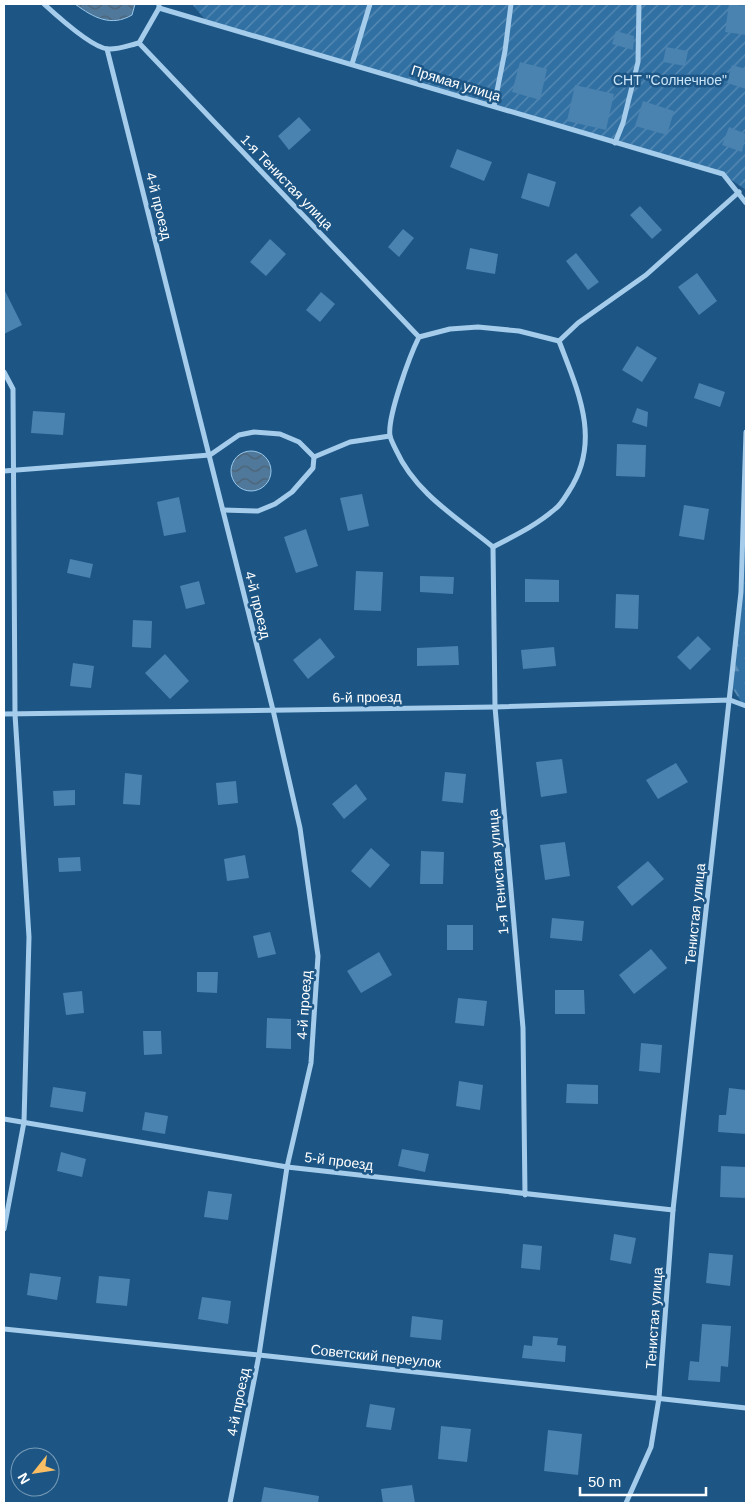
<svg xmlns="http://www.w3.org/2000/svg" width="750" height="1507" font-family="Helvetica,sans-serif">
<style>
.forest{fill:url(#forest-firs)}
.garden{fill:url(#garden-furrows)}
.water{fill:url(#water-waves);stroke:#98c8ec}
.building{fill:#4a82b0}
.lines{fill:none;stroke-linecap:round;stroke-linejoin:round}
.minor{stroke:#a5cceb;stroke-width:5}
.labels{text-anchor:middle;dominant-baseline:central;stroke-width:5;stroke-linejoin:round;paint-order:stroke}
.park-label{font-size:14px;fill:#cae4f8;stroke:#1d5685}
.street-label{font-size:14px;fill:#fff;stroke:#1d5685}
</style>
<defs>
<pattern id="forest-firs" width="22" height="20" patternUnits="userSpaceOnUse" patternTransform="scale(1.25)"><rect width="22" height="20" fill="#3170a3"/><path d="M5 1l3.5 6h-7zM16 11l3.5 6h-7z" fill="#5a8db5"/></pattern>
<pattern id="garden-furrows" width="10" height="10" patternUnits="userSpaceOnUse" patternTransform="scale(1.25)"><rect width="10" height="10" fill="#3170a3"/><path d="M-1 1l2-2M0 10L10 0M9 11l2-2" fill="none" stroke="#5a8db5"/></pattern>
<pattern id="water-waves" width="16" height="10" patternUnits="userSpaceOnUse" patternTransform="scale(1.25)"><rect width="16" height="10" fill="#4f789a"/><path d="M0 5q4-4 8 0t8 0" fill="none" stroke="#4e6273"/></pattern>
</defs>
<rect width="100%" height="100%" fill="#1d5685"/>
<polygon class="forest" points="746,432 746,706 743,705 731,686 741,592"/>
<polygon class="garden" points="192,4 746,4 746,190 723,174 207,22"/>
<g class="water">
<path d="M 75,4 L 135,4 L 132,15 C 111,27 94,18 75,4 Z"/>
<circle cx="251" cy="471" r="20"/>
</g>
<g class="building">
<polygon points="729,4 746,6 746,35 725,32"/>
<polygon points="616,31 634,36 633,50 612,44"/>
<polygon points="666,47 688,51 685,66 663,62"/>
<polygon points="520,62 547,69 540,100 512,92"/>
<polygon points="732,65 746,69 746,89 727,83"/>
<polygon points="575,85 614,94 606,130 567,121"/>
<polygon points="643,101 674,111 667,135 635,126"/>
<polygon points="299,117 311,130 289,150 278,136"/>
<polygon points="729,127 746,134 742,152 722,145"/>
<polygon points="457,149 492,162 484,181 450,167"/>
<polygon points="528,173 556,182 549,207 521,198"/>
<polygon points="640,206 662,230 652,239 630,215"/>
<polygon points="403,229 414,238 399,257 388,247"/>
<polygon points="270,239 286,254 266,276 250,262"/>
<polygon points="470,248 498,254 495,274 466,269"/>
<polygon points="576,253 599,282 588,290 566,261"/>
<polygon points="697,273 717,301 699,315 678,287"/>
<polygon points="4,289 22,325 4,334"/>
<polygon points="321,292 335,304 320,322 306,310"/>
<polygon points="637,346 657,358 642,382 622,370"/>
<polygon points="699,383 725,392 720,407 694,398"/>
<polygon points="637,408 648,412 647,427 632,422"/>
<polygon points="33,411 65,413 63,435 31,433"/>
<polygon points="617,444 646,445 645,477 616,476"/>
<polygon points="362,494 369,526 348,531 340,498"/>
<polygon points="179,497 186,532 164,536 157,502"/>
<polygon points="684,505 709,509 704,540 679,536"/>
<polygon points="306,529 318,566 296,573 284,537"/>
<polygon points="70,559 93,564 90,578 67,573"/>
<polygon points="356,571 383,572 381,611 354,610"/>
<polygon points="420,576 454,577 453,594 420,592"/>
<polygon points="525,579 559,580 559,602 525,602"/>
<polygon points="199,581 205,604 186,609 180,586"/>
<polygon points="616,594 639,595 638,629 615,628"/>
<polygon points="133,620 152,621 151,648 132,647"/>
<polygon points="698,636 711,649 690,670 677,657"/>
<polygon points="320,638 335,657 308,679 293,660"/>
<polygon points="458,646 459,665 417,666 417,648"/>
<polygon points="554,647 556,666 523,669 521,650"/>
<polygon points="165,654 189,681 170,699 145,673"/>
<polygon points="73,663 94,666 91,688 70,686"/>
<polygon points="562,759 567,793 541,797 536,762"/>
<polygon points="676,763 688,782 658,799 646,780"/>
<polygon points="445,772 466,774 463,803 442,801"/>
<polygon points="125,773 142,775 140,805 123,804"/>
<polygon points="236,781 238,803 218,805 216,783"/>
<polygon points="356,784 367,799 344,819 332,804"/>
<polygon points="75,790 75,805 54,806 53,791"/>
<polygon points="565,842 570,876 545,880 540,845"/>
<polygon points="371,848 390,865 370,888 351,871"/>
<polygon points="421,851 444,852 443,884 420,884"/>
<polygon points="245,855 249,878 227,881 224,859"/>
<polygon points="80,857 81,871 59,872 58,858"/>
<polygon points="648,861 664,879 632,906 617,887"/>
<polygon points="552,918 584,921 582,941 550,938"/>
<rect x="447" y="925" width="26" height="25"/>
<polygon points="270,932 276,954 258,958 253,936"/>
<polygon points="651,949 667,968 634,994 619,975"/>
<polygon points="379,952 392,975 361,993 347,971"/>
<polygon points="197,972 218,972 217,993 197,992"/>
<polygon points="555,990 584,990 585,1014 555,1014"/>
<polygon points="82,991 84,1013 66,1015 63,993"/>
<polygon points="458,998 487,1001 484,1026 455,1023"/>
<polygon points="267,1018 291,1019 291,1049 266,1048"/>
<polygon points="143,1031 161,1031 162,1054 144,1055"/>
<polygon points="641,1043 662,1045 660,1073 639,1071"/>
<polygon points="459,1081 483,1085 480,1110 456,1106"/>
<polygon points="567,1084 598,1085 598,1104 566,1103"/>
<polygon points="53,1087 86,1092 83,1112 50,1107"/>
<polygon points="729,1088 746,1090 746,1134 718,1132 719,1115 726,1115"/>
<polygon points="145,1112 168,1116 165,1134 142,1130"/>
<polygon points="402,1149 429,1154 425,1172 398,1166"/>
<polygon points="61,1152 86,1159 82,1177 57,1171"/>
<polygon points="721,1166 746,1167 746,1198 720,1197"/>
<polygon points="208,1191 232,1194 228,1220 204,1217"/>
<polygon points="614,1234 636,1238 631,1264 610,1260"/>
<polygon points="523,1244 542,1246 540,1270 521,1268"/>
<polygon points="709,1253 733,1255 730,1286 706,1283"/>
<polygon points="30,1273 61,1277 57,1300 27,1295"/>
<polygon points="99,1276 130,1279 127,1306 96,1303"/>
<polygon points="202,1297 231,1301 228,1324 198,1319"/>
<polygon points="412,1316 443,1320 441,1340 410,1337"/>
<polygon points="702,1324 731,1326 728,1367 721,1366 720,1382 688,1380 690,1361 699,1362"/>
<polygon points="533,1336 558,1338 557,1345 566,1346 565,1362 522,1358 524,1345 532,1346"/>
<polygon points="370,1404 395,1408 391,1430 366,1427"/>
<polygon points="441,1426 471,1429 467,1462 438,1459"/>
<polygon points="548,1430 582,1434 578,1475 544,1471"/>
<polygon points="412,1485 415,1503 383,1503 381,1489"/>
<polygon points="264,1487 319,1496 318,1503 261,1503"/>
</g>
<g class="lines">
<g class="minor">
<path d="M 44,4 C 56,15 92,48 108,49 C 117,50 130,45 139,43 L 159,8 L 159,4"/>
<polyline points="159,8 723,174 746,203"/>
<polyline points="139,43 419,337"/>
<polyline points="107,49 273,710 300,828 318,956 311,1063 287,1167 259,1355 230,1503"/>
<polyline points="352,64 370,4"/>
<polyline points="494,106 505,51 511,4"/>
<polyline points="615,143 623,123 638,62 639,4"/>
<path d="M 478,327 L 519,331 L 559,341 C 578,391 602,441 569,491 C 565,497 561,505 555,509 C 537,525 514,536 493,547 C 458,518 416,494 396,450 C 394,446 391,440 390,436 C 387,417 410,355 419,337 L 450,329 Z"/>
<polyline points="559,341 578,323 646,275 739,192"/>
<polyline points="4,372 13,389 15,714 29,937 24,1122 4,1229"/>
<polyline points="314,457 350,442 390,436"/>
<polyline points="4,471 210,455 239,435 254,432 280,434 299,442 314,457 313,468 292,492 275,504 258,511 223,510"/>
<polyline points="493,547 495,707 523,1028 525,1195"/>
<polyline points="4,714 495,707 730,700 746,706"/>
<polyline points="4,1119 287,1167 673,1210"/>
<polyline points="4,1329 259,1355 746,1408"/>
<polyline points="626,1503 651,1447 659,1398 673,1210 741,592 746,432"/>
</g>
</g>
<g class="labels">
<g class="park-label">
<text x="670" y="80">СНТ "Солнечное"</text>
</g>
<g class="street-label">
<text transform="translate(456 83) rotate(17)">Прямая улица</text>
<text transform="translate(287 182) rotate(46)">1-я Тенистая улица</text>
<text transform="translate(159 206) rotate(76)">4-й проезд</text>
<text transform="translate(258 605) rotate(76)">4-й проезд</text>
<text transform="translate(367 697) rotate(-1)">6-й проезд</text>
<text transform="translate(498 872) rotate(-95)">1-я Тенистая улица</text>
<text transform="translate(695 914) rotate(-84)">Тенистая улица</text>
<text transform="translate(304 1005) rotate(-86)">4-й проезд</text>
<text transform="translate(339 1161) rotate(7)">5-й проезд</text>
<text transform="translate(654 1318) rotate(-86)">Тенистая улица</text>
<text transform="translate(376 1356) rotate(6)">Советский переулок</text>
<text transform="translate(238 1402) rotate(-79)">4-й проезд</text>
</g>
</g>
<rect width="750" height="1507" fill="none" stroke="#ffffff" stroke-width="10"/>
<g transform="translate(35 1472) rotate(240)"><circle r="24" fill="#1d5685" stroke="#779ab6"/>
<path d="M0-4L9 19L0 12L-9 19Z" fill="#fabf64"/>
<text y="-8" font-size="14" font-weight="bold" text-anchor="middle" fill="#ffffff">N</text>
</g>
<path d="M580 1487v8h126v-8" fill="none" stroke="#ffffff" stroke-width="2.5"/>
<text x="588" y="1487" font-size="15" fill="#ffffff" stroke="#1d5685" stroke-width="4" paint-order="stroke">50 m</text>
</svg>
